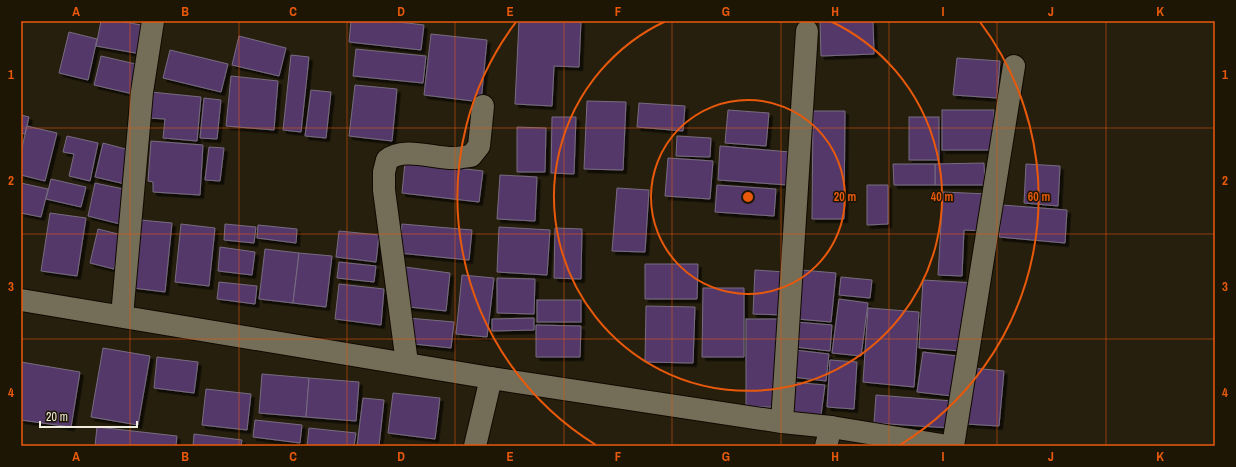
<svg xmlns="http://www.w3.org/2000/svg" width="1236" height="467" font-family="'Archivo Narrow',sans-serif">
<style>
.building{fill:#55386a;stroke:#776c80;filter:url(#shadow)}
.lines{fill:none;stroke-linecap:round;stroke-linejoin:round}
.street-casing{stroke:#0f0900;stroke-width:24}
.street{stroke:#746d57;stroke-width:22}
.grid{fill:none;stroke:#e8590c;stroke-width:1;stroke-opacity:0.55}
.ring{fill:none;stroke:#e8590c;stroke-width:2}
.centre{fill:#e8590c;stroke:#1d1604;stroke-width:2}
.ring-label{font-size:12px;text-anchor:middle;font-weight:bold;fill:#e8590c;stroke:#1d1604;stroke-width:3;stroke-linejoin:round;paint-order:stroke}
.neatline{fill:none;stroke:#e8590c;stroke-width:1.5}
.grid-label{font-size:13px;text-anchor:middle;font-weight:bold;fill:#e8590c}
</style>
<defs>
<filter id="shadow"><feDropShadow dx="3.5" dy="3.5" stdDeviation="0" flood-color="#0009"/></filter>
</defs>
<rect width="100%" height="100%" fill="#261f0d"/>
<g class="building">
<polygon points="101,21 120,21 146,26 141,54 96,46"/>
<polygon points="351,21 390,21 424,25 421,50 349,42"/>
<polygon points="519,21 581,21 579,67 554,66 552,106 515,104"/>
<polygon points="820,21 873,21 874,54 821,56"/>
<polygon points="69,32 97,39 88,80 59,73"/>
<polygon points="431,34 487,40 481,102 424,95"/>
<polygon points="239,36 286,48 279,76 232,65"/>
<polygon points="356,49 426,56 423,83 353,76"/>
<polygon points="170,50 228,64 221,92 163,78"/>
<polygon points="291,55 309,57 301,132 283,130"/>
<polygon points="101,56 140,65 133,94 94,85"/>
<polygon points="957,58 1000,61 997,98 953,95"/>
<polygon points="231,76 278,81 274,130 226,126"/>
<polygon points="355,85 397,89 392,141 349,136"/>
<polygon points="311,90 331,92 326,138 305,136"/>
<polygon points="151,92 201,97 197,141 163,138 165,119 148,118"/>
<polygon points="204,98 221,100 217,139 200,138"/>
<polygon points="587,101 626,102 623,170 584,169"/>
<polygon points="639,103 685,106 683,131 637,127"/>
<polygon points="728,110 769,113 766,146 725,143"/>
<rect x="942" y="110" width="52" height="40"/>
<polygon points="813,111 845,111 844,219 812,219"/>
<polygon points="21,115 29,117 25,134 21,133"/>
<polygon points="552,117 576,117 574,174 551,173"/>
<rect x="909" y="117" width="30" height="43"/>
<polygon points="27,126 57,133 45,181 21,175 21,152"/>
<polygon points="517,127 546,128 545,172 517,172"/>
<polygon points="67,136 98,143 90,181 69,176 74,154 63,152"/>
<polygon points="677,136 711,138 710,157 676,156"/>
<polygon points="151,141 203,145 200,195 153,192 153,182 148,181"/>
<polygon points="103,143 133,151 125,184 95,177"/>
<polygon points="720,146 790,152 788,185 718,180"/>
<polygon points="209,147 224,148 220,181 205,180"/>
<polygon points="668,158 713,161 710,199 665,196"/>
<polygon points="405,162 483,171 479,202 402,193"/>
<polygon points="984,163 985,185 935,185 935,164"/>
<polygon points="893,164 935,164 935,185 894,185"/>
<polygon points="1026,164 1060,166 1058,206 1024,203"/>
<polygon points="500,175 537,177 535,221 497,219"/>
<polygon points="51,179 86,187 81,207 46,199"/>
<polygon points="21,183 48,189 41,217 21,213"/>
<polygon points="95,183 128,190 120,224 88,216"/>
<polygon points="717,185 776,189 774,216 715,212"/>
<polygon points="867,185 888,185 888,224 867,225"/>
<polygon points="617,188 649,190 645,252 612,251"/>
<polygon points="943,192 988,194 986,231 964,230 962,276 938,275"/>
<polygon points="1002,205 1067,210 1065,243 999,237"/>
<polygon points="50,213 86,218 77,276 41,271"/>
<polygon points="141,220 172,223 165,292 133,288"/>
<polygon points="181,224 215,228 209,286 175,282"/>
<polygon points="225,224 256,227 254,243 224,240"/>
<polygon points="402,224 472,230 469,260 399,253"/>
<polygon points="258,225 297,229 296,243 257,238"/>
<polygon points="499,227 550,230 547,275 497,272"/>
<polygon points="555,228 582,229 581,279 554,278"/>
<polygon points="98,229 122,235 114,269 90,263"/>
<polygon points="339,231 379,235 376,262 336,257"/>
<polygon points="220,247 255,252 252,275 218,271"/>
<polygon points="265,249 299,253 293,303 259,299"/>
<polygon points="299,253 332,256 326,307 293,303"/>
<polygon points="339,262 376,266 374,282 337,278"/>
<polygon points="645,264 698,264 697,299 645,299"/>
<polygon points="405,267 450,273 446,311 400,306"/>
<polygon points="755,270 786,272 785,315 753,314"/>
<polygon points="802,270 836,273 831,322 797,319"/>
<polygon points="462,275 494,278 487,337 456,334"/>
<polygon points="841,277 872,280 870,298 839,295"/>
<polygon points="497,278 535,279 534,314 497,313"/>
<polygon points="923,280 976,283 961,351 919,348"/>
<polygon points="219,282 257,286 255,304 217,299"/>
<polygon points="339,284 384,289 381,325 335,319"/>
<polygon points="703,288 744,288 744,357 702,357"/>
<polygon points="839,299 868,303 861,356 832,353"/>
<rect x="537" y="300" width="44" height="22"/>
<polygon points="646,306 695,307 693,363 645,362"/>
<polygon points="868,308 919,312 914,387 863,382"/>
<polygon points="408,318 454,322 451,348 405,343"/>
<polygon points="534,318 534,330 492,331 492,319"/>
<rect x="746" y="319" width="34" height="88"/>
<polygon points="796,322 832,325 830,351 794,347"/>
<polygon points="536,325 581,326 580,357 536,357"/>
<polygon points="103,348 150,356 138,425 91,417"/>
<polygon points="795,350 829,354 826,381 792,377"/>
<polygon points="923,352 957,356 952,396 917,392"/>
<polygon points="157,357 198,362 194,393 154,388"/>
<polygon points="830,360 857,362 854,409 827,407"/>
<polygon points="21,362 80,372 71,427 21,420"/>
<polygon points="972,368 1004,371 999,426 966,424"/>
<polygon points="262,374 309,378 306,417 259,413"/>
<polygon points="309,378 359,382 356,421 306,417"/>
<polygon points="791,382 825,385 821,415 787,411"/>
<polygon points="206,389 251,394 247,430 202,425"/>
<polygon points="393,393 440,398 435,439 388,433"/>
<polygon points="876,395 952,401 950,428 874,423"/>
<polygon points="363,398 384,400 379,446 357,446"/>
<polygon points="255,420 302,425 300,443 253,437"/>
<polygon points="97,427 177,436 176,446 95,446"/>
<polygon points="309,428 356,433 354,446 307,446"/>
<polygon points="194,434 242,440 241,446 193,446"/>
</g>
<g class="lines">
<defs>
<g id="street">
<polyline points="21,300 491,378 782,422 831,427 948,446"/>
<polyline points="122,316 142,92 153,21"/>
<path d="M 407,363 L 384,190 L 384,172 L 387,160 C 404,146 435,159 455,158 C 460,158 466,156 471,156 L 479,146 L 483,106"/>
<polyline points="782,422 807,31"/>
<polyline points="475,446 491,378"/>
<polyline points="826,446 831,427"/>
<polyline points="953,446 1014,66"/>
</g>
</defs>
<use href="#street" class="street-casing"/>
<use href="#street" class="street"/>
</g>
<path class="grid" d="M 130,21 L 130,446M 239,21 L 239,446M 347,21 L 347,446M 455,21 L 455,446M 564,21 L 564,446M 672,21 L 672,446M 781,21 L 781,446M 889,21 L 889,446M 997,21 L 997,446M 1106,21 L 1106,446M 21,128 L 1215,128M 21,234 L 1215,234M 21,339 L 1215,339"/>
<g class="ring">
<circle cx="748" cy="197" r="97"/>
<path d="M830 21A194 194 0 1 1 666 21"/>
<path d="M596 445A291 291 0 0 1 516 22M980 22A291 291 0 0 1 900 445"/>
</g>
<circle cx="748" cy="197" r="6" class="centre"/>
<g class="ring-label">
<text x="845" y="201">20 m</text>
<text x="942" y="201">40 m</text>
<text x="1039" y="201">60 m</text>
</g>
<rect width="1236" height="467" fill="none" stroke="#1d1604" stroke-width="44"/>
<path d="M40 421v6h97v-6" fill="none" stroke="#f0ece0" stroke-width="2"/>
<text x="46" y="421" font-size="12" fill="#f0ece0" stroke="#1d1604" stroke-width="3" paint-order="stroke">20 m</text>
<rect x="22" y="22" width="1192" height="423" class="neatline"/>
<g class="grid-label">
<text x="76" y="16">A</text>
<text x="185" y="16">B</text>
<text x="293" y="16">C</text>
<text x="401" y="16">D</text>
<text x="510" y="16">E</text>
<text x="618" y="16">F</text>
<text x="726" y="16">G</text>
<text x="835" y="16">H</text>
<text x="943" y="16">I</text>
<text x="1051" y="16">J</text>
<text x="1160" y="16">K</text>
<text x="11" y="79">1</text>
<text x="1225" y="79">1</text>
<text x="11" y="185">2</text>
<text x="1225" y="185">2</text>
<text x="11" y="291">3</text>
<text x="1225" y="291">3</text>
<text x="11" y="397">4</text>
<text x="1225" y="397">4</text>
<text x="76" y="461">A</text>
<text x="185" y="461">B</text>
<text x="293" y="461">C</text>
<text x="401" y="461">D</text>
<text x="510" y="461">E</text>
<text x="618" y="461">F</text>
<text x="726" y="461">G</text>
<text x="835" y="461">H</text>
<text x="943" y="461">I</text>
<text x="1051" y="461">J</text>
<text x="1160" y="461">K</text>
</g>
</svg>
